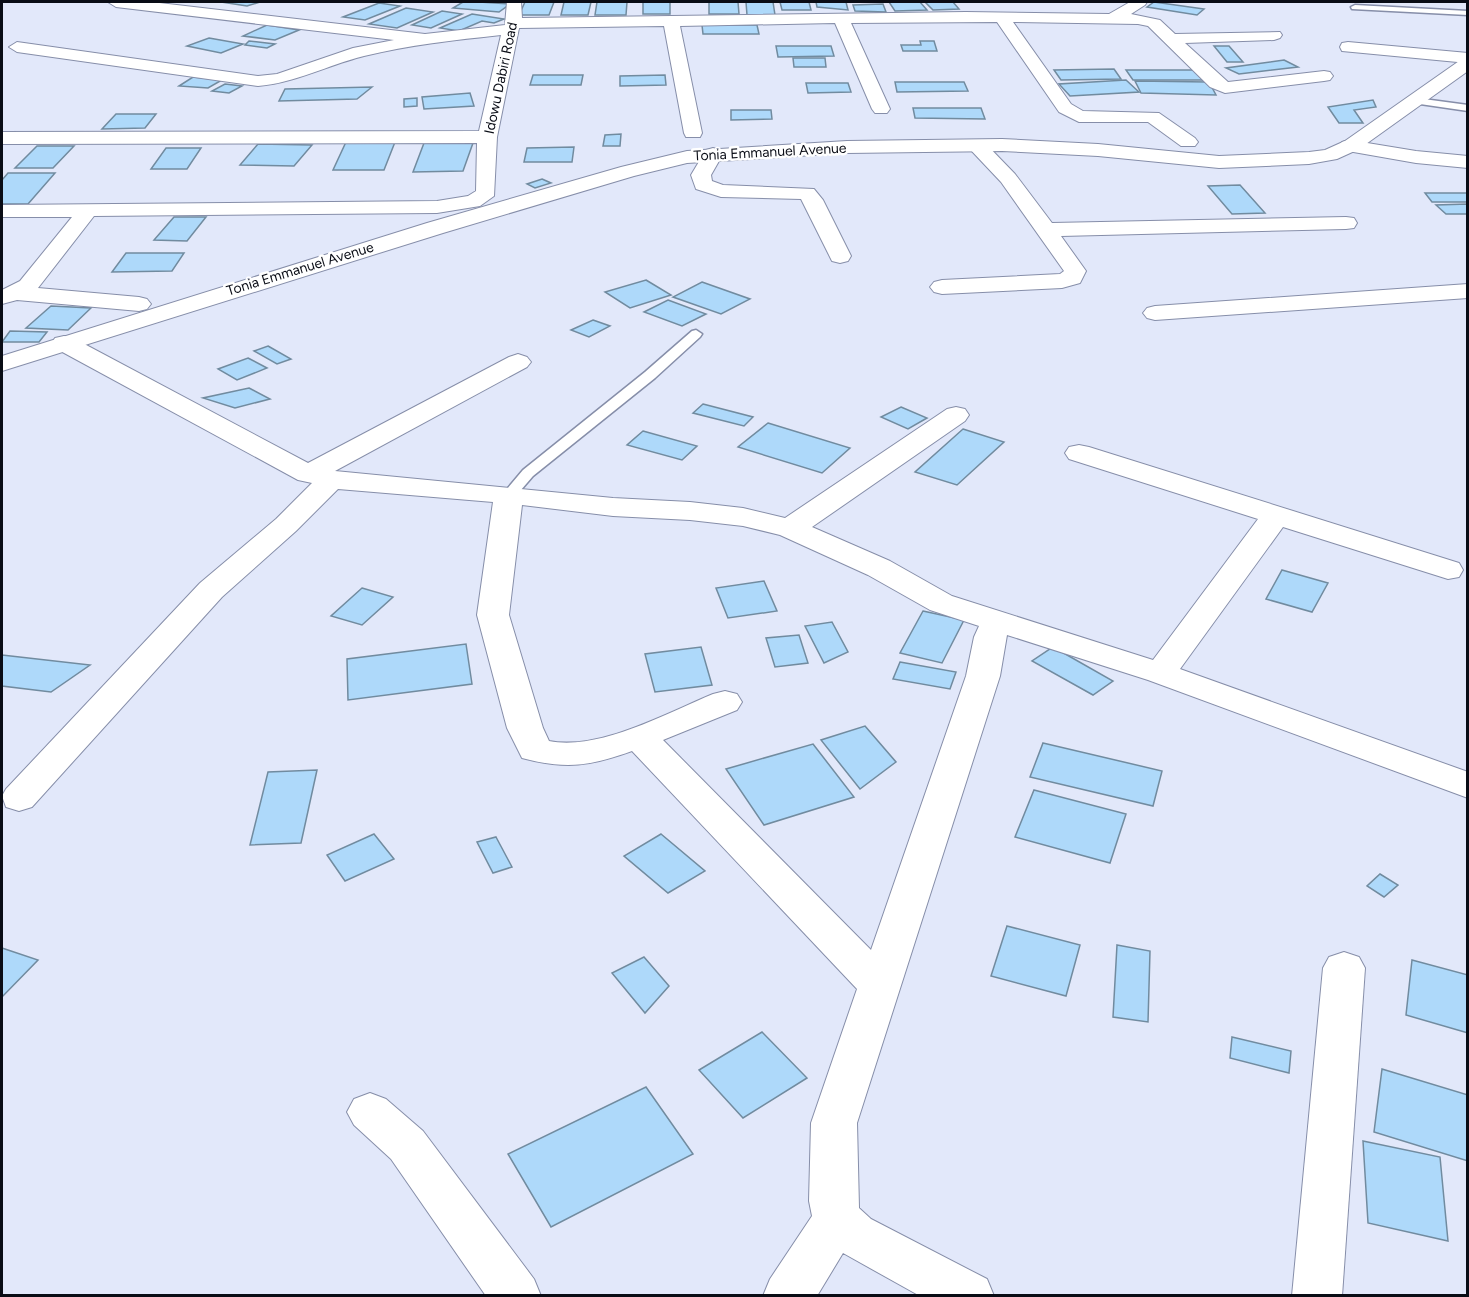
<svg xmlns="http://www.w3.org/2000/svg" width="1469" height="1297" font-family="Figtree,sans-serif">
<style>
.building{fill:#aed9fa;stroke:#718b9f;stroke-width:1.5}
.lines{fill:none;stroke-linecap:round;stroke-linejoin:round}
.lane-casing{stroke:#868ea9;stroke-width:3}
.street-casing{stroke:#868ea9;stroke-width:2}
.secondary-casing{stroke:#868ea9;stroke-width:2}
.lane{fill:#fff;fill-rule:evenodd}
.street{fill:#fff;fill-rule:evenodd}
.secondary{fill:#fff;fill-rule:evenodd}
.labels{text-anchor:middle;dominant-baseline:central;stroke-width:5;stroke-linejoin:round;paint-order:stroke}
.far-street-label{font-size:14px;fill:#090c15;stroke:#fff}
</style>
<rect width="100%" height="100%" fill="#e2e8fa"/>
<g class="building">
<polygon points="221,2 260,2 247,6"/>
<polygon points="463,2 479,2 510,4 499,12 453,8"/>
<polygon points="525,2 554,2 549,15 519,15"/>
<polygon points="564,2 591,2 588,15 561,15"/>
<polygon points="597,2 627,2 626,15 595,15"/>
<rect x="643" y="2" width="27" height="12"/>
<polygon points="709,2 738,2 739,14 709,14"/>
<polygon points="746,2 773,2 775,15 747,15"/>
<polygon points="780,2 809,2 811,10 782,10"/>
<polygon points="816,2 846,2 848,10 817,7"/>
<polygon points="889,2 920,2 927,10 895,11"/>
<polygon points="925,2 953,2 959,9 933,10"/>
<polygon points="1154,2 1204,9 1197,15 1147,7"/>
<polygon points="379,3 400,6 365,20 343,17"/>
<polygon points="883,4 886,12 855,11 853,5"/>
<polygon points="406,8 433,12 397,28 369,24"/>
<polygon points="442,11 462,14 431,28 412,25"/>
<polygon points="472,14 504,19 494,23 482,21 459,31 440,28"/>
<polygon points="267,25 299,30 275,40 243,36"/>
<polygon points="702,25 757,25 759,34 703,34"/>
<polygon points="209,38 243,44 221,53 187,46"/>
<polygon points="249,41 275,44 267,48 245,45"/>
<polygon points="920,41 934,41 937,51 903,51 901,45 921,45"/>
<polygon points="776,46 831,46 834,56 778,57"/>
<polygon points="1214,46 1229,46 1243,62 1227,62"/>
<polygon points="793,58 825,58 826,67 794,67"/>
<polygon points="1284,60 1298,67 1239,74 1226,68"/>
<polygon points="1114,69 1121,79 1061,80 1054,70"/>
<polygon points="1126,70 1196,70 1204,80 1133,80"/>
<polygon points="533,75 583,75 581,85 530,85"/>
<polygon points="665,75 666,85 620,86 620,76"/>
<polygon points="193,77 222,80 208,88 179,86"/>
<polygon points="1126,80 1139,92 1070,96 1059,84"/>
<polygon points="1135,81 1209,82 1216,95 1141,93"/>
<polygon points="895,82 964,82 968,91 897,92"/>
<polygon points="806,83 848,83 851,92 808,93"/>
<polygon points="225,84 242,86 229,93 212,91"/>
<polygon points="372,87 357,99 279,101 285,89"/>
<polygon points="470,93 474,106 424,109 422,97"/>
<polygon points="417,98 417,106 404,107 404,99"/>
<polygon points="1373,100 1376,107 1354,110 1363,123 1339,123 1328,107"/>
<polygon points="913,108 981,108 985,119 915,118"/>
<polygon points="731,110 771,110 772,119 731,120"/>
<polygon points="116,114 156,114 145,128 102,129"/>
<polygon points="621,134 620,146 603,146 605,135"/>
<polygon points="346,142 395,142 384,170 333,170"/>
<polygon points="424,143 473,143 463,171 413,172"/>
<polygon points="258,144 312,145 294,166 240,165"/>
<polygon points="37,146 74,146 53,168 15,168"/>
<polygon points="574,147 572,162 524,162 527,148"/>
<polygon points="166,148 201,148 187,169 151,169"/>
<polygon points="8,173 55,173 28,204 2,204 2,180"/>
<polygon points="542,179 551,183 535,188 527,184"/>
<polygon points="1240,185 1265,213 1232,214 1208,186"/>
<polygon points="1425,193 1468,193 1468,202 1432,202"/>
<polygon points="1468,204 1468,214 1446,214 1436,205"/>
<polygon points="174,217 206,217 187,241 154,240"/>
<polygon points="126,253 184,253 172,271 112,272"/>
<polygon points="646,280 671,295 630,308 605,292"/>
<polygon points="702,282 750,299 721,314 673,297"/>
<polygon points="668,300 706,314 682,326 644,312"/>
<polygon points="51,306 91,308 68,330 26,328"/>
<polygon points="593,320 610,326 589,337 571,330"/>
<polygon points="10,331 47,332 39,342 2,342"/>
<polygon points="268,346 291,359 277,364 254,351"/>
<polygon points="248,358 267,368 237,380 218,369"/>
<polygon points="249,388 270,399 235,408 203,398"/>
<polygon points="703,404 753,417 744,426 693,413"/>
<polygon points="901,407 927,418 908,429 881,417"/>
<polygon points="768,423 850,448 822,473 738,447"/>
<polygon points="963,429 1004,442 957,485 915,472"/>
<polygon points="643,431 697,446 682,460 627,445"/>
<polygon points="1282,570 1328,583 1312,612 1266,599"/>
<polygon points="764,581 777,611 728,618 716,588"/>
<polygon points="362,588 393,597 362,625 331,616"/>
<polygon points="923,611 964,620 942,663 900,653"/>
<polygon points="832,622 848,652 824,663 805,626"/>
<polygon points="799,635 808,663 775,667 766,638"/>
<polygon points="466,644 472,684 348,700 347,659"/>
<polygon points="701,647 712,685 655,692 645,654"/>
<polygon points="1053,647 1113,681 1093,695 1032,661"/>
<polygon points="2,655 90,665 51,692 2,686"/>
<polygon points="900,662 956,672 950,689 893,679"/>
<polygon points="865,726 896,762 860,789 821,740"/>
<polygon points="1043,743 1162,771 1153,806 1030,777"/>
<polygon points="813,744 854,797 764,825 726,769"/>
<polygon points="317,770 301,843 250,845 268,772"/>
<polygon points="1034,790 1126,814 1110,863 1015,837"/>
<polygon points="374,834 394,859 345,881 327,855"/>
<polygon points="661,834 705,871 668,893 624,856"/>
<polygon points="496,837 512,867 493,873 477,842"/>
<polygon points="1380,874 1398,885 1384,897 1367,886"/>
<polygon points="1007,926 1080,945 1066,996 991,976"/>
<polygon points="1117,945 1150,951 1148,1022 1113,1017"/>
<polygon points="2,948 38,960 2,997"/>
<polygon points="644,957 669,986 645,1013 612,973"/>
<polygon points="1412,960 1468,975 1468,1033 1406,1015"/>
<polygon points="762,1032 807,1078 743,1118 699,1070"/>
<polygon points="1232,1037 1291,1051 1289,1073 1230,1058"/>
<polygon points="1382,1069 1468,1095 1468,1161 1374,1132"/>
<polygon points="646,1087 693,1154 551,1227 508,1154"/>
<polygon points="1363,1141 1440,1157 1448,1241 1368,1223"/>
</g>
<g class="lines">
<defs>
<g id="lane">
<polygon points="1355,5 1468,11 1468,15 1352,9 1351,7"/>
<polygon points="1416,98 1468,105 1468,111 1413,103 1413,99"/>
<polygon points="696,330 702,334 700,337 655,378 533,476 514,498 504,498 502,495 523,470 645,372 692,331"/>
</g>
<g id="street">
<path d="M 108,2 L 151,2 L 425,34 L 505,25 L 507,2 L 521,2 L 522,18 L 966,12 L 1109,14 L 1130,2 L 1147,2 L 1145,5 L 1131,14 L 1160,20 L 1175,34 L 1280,32 L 1282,35 L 1280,38 L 1274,40 L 1185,43 L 1228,82 L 1324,71 L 1330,72 L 1333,76 L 1330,80 L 1324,81 L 1225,93 L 1210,87 L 1148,26 L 1138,24 L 1013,22 L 1071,104 L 1083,111 L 1159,113 L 1195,138 L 1198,142 L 1195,146 L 1181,146 L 1148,122 L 1079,122 L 1059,112 L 997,22 L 851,23 L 890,109 L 887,113 L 875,113 L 872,109 L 835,23 L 680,26 L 702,133 L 700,137 L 686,137 L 684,133 L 664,26 L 519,28 L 497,137 L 494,196 L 480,206 L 437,213 L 94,216 L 38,288 L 139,297 L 147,299 L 151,304 L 147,309 L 139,311 L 17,300 L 2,304 L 2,290 L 20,281 L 72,217 L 2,217 L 2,205 L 437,201 L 468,196 L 476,191 L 477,143 L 2,144 L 2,132 L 479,131 L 501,35 C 455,40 409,45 364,56 C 328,65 295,83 258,86 L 17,52 L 9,47 L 17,42 L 258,76 L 277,74 L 353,48 L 394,40 L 116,7 Z"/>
<polygon points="1348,42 1468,53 1468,63 1342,51 1340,47 1342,43"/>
<polygon points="977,140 984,142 1015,174 1052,223 1346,217 1354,218 1357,223 1354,228 1346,229 1061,236 1086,271 1080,283 1062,288 942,294 934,292 930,287 934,282 942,280 1060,274 1064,271 1001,182 967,146 970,142"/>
<polygon points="1349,140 1416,151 1468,156 1468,168 1416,163 1342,150 1339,146 1342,142"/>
<polygon points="713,148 720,150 723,154 711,175 712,181 723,185 814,189 823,200 851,256 848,261 840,263 832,261 801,199 721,197 696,189 691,175 706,150"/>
<polygon points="1468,284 1468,298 1155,320 1147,318 1143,313 1147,308 1155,306"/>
<path d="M 64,336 L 73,338 L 308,463 L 509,357 L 518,354 L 527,357 L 531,362 L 527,367 L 335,471 L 613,498 L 690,502 L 743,508 L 785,518 L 947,409 L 956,407 L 965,409 L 969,415 L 965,421 L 812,527 L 890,561 L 952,596 L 1153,660 L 1258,519 L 1069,459 L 1065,453 L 1069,447 L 1079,445 L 1089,447 L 1459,563 L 1463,570 L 1459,577 L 1448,579 L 1283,527 L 1180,669 L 1468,772 L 1468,798 L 1148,680 L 1007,635 L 1000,676 L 857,1123 L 859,1208 L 871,1219 L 987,1279 L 994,1296 L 920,1296 L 843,1253 L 817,1296 L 763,1296 L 770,1279 L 812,1216 L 809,1201 L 811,1123 L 857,989 L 632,751 C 590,766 567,770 522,758 L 507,728 L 477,615 L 493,502 L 338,489 L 296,531 L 222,597 L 32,807 L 19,811 L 6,807 L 2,796 L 6,789 L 200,583 L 276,519 L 312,483 L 298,480 L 55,348 L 52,343 L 55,338 ZM 522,505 L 613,516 L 690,520 L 743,526 L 780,535 L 868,575 L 930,610 L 979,626 L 974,637 L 966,676 L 871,950 L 663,740 L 737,710 L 742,702 L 737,694 L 725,691 L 713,694 C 667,713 599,751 549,741 L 543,728 L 509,615 Z"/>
<polygon points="1344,952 1359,957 1365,968 1342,1296 1292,1296 1323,968 1329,957"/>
<polygon points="370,1093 386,1099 423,1131 534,1279 541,1296 486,1296 391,1159 354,1125 347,1112 354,1099"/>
</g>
<polygon id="secondary" points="1468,58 1468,71 1359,149 1337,159 1309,164 1219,168 1098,156 1002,151 847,153 687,163 634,176 443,233 2,371 2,356 427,223 621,167 687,151 847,141 1002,139 1098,144 1219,156 1309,152 1325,150 1345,141 1462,59"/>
</defs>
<use href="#lane" class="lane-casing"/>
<use href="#street" class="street-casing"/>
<use href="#secondary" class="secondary-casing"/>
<use href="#lane" class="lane"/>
<use href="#street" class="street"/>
<use href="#secondary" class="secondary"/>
</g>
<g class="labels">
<g class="far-street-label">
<text transform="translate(501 78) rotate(-78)">Idowu Dabiri Road</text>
<text transform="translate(770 152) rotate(-3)">Tonia Emmanuel Avenue</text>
<text transform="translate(300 269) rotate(-17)">Tonia Emmanuel Avenue</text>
</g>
</g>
<rect width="1469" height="1297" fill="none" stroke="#090c15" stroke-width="6"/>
</svg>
